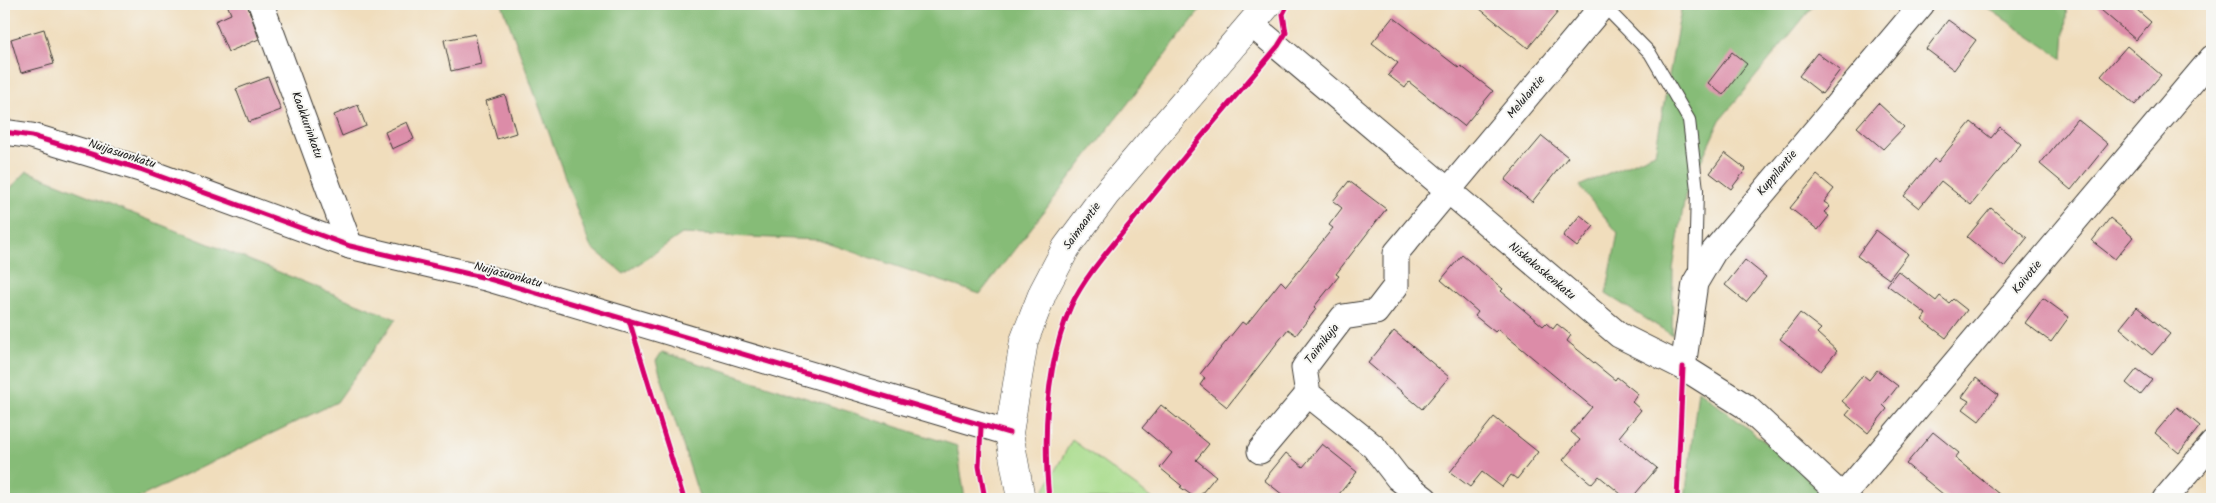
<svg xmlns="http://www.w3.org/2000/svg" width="2216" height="503" font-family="Kalam,sans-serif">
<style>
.green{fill:#a8dc8b;stroke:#627c54}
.forest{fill:#86bc77;stroke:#516c4a}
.building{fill:#dc8ca8}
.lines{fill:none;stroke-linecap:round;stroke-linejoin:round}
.lane-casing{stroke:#3c3934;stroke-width:14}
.street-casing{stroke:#3c3934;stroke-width:27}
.secondary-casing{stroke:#3c3934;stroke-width:29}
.lane{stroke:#fff;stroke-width:12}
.street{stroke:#fff;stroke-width:25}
.secondary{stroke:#fff;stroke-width:28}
.cycleway-casing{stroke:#f6f6f2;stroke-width:8}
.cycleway{stroke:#d6006c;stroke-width:5}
.labels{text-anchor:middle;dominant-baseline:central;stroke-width:4;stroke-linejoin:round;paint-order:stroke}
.street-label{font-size:12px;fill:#1c1c1c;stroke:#f6f6f2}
</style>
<rect width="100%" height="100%" fill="#f6f6f2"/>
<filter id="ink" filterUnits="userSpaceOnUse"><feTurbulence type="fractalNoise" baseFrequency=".02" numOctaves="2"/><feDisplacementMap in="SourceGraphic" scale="10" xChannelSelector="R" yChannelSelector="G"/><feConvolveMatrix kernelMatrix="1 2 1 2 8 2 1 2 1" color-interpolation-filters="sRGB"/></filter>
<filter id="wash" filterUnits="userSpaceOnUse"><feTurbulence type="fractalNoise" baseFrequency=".0096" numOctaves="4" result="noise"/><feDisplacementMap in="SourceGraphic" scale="20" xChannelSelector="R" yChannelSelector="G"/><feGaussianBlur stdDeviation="1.12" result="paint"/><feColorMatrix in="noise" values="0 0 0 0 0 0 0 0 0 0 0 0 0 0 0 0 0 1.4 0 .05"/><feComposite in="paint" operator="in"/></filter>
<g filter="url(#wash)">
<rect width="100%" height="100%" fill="#f0ddbc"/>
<polygon class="green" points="1072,440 1153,499 1041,499 1041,496"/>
<g class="forest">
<polygon points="502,4 1205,4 980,294 818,240 682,234 624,274 590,246"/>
<polygon points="1682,4 1815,4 1720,120 1685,196 1673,269 1672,335 1606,294 1618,233 1579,186 1655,153"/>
<polygon points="1982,4 2067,4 2063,59"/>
<polygon points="27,171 396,319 337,402 136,499 4,499 4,195"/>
<polygon points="662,352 957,446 965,499 700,499 656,361"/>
<polygon points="1698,390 1795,465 1827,499 1685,499"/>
</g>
<g id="blocks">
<g class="building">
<polygon points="227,4 247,4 259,39 228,52 215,21 231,14"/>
<polygon points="1474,4 1548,4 1558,12 1528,48"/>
<polygon points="2094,4 2130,4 2151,22 2136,40"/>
<polygon points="1393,17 1459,68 1461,66 1493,91 1464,126 1409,82 1405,88 1388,75 1398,63 1372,43"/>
<polygon points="1948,20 1976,40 1954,70 1926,49"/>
<polygon points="44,29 54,64 21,73 11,39"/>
<polygon points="475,34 481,64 451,71 444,40"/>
<polygon points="2127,46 2161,75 2135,105 2101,76"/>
<polygon points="1732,52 1747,64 1723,95 1708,83"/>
<polygon points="1817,53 1840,70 1822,94 1799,76"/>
<polygon points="268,77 281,110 249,122 236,89"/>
<polygon points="505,95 516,133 497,139 486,101"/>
<polygon points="1878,103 1904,127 1883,149 1857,127"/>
<polygon points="358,105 366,126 342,136 334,115"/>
<polygon points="2077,119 2108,144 2071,190 2040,164"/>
<polygon points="407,122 414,139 392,149 385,132"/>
<polygon points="1971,122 1991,138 2000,127 2021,144 1971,205 1941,181 1919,208 1904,196 1934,159 1938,162"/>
<polygon points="1542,136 1568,157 1532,202 1505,180"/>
<polygon points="1725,153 1746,169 1731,189 1710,173"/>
<polygon points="1817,175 1834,189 1824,202 1830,206 1824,212 1829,216 1818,230 1790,208"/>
<polygon points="1349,181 1386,209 1336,274 1339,276 1314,307 1316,309 1296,335 1288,329 1227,407 1200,385 1205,378 1200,374 1242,322 1246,325 1281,281 1286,286 1333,228 1329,225 1342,208 1333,201"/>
<polygon points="1991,208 2027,238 2004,267 1967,237"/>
<polygon points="1580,215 1594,226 1577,247 1563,236"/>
<polygon points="2110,218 2133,237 2115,259 2092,241"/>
<polygon points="1876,230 1908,254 1889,279 1857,256"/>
<polygon points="1462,255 1503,289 1501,291 1543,326 1546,323 1553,329 1557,324 1571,335 1567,341 1615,380 1617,377 1638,394 1632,402 1641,410 1619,437 1657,468 1631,499 1627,499 1599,476 1592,484 1563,460 1580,440 1571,432 1592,407 1498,329 1495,332 1475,316 1478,312 1441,280"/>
<polygon points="1745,260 1766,277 1746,302 1725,285"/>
<polygon points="1898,271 1936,301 1940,296 1949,303 1953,299 1967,310 1946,338 1922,320 1926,314 1887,285"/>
<polygon points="2043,298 2069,317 2051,342 2025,323"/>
<polygon points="2137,307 2170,334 2152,355 2120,328"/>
<polygon points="1800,313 1821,329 1817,333 1837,351 1821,371 1780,339"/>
<polygon points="1394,331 1449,377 1422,409 1368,363"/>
<polygon points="2137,369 2152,380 2140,395 2126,383"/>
<polygon points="1877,370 1898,386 1883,405 1887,409 1868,433 1846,415 1851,409 1842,401 1863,375 1869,380"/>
<polygon points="1976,378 1998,395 1979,421 1963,409 1969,401 1962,397"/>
<polygon points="1161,405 1209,444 1196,460 1216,476 1197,499 1180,487 1182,486 1160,468 1172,453 1142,428"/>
<polygon points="2177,407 2200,426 2179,453 2155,433"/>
<polygon points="1494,417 1538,452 1517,479 1511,475 1502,487 1482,472 1470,487 1450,472"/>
<polygon points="1933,432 1959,453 1955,458 2005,499 1949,499 1906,464"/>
<polygon points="1322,444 1357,472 1335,499 1288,499 1264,480 1286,453 1303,467"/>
</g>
</g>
</g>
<g filter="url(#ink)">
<use href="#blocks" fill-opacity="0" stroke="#3c3934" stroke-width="1"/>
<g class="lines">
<defs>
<polyline id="lane" points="1602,4 1650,53 1689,120 1697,190 1695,273"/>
<g id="street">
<polyline points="261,4 350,246"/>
<polyline points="1251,24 1619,335 1683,367 1745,406 1845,499"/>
<polyline points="4,132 32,136 140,169 350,246 486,278 1009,433"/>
<polyline points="1683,367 1695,283 1714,251 1922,4"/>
<polyline points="1260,451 1308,394"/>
<polyline points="1842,497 2212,58"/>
<polyline points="1425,499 1398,478 1374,447 1308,394 1304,368 1343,317 1376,312 1396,286 1396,253 1604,4"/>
<polyline points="2165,499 2212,444"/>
</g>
<polyline id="secondary" points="1021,499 1009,433 1024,341 1043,292 1066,248 1106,194 1268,4"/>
</defs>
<use href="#lane" class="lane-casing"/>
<use href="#street" class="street-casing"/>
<use href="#secondary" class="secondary-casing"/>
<use href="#lane" class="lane"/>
<use href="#street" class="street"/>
<use href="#secondary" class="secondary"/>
<defs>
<g id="cycleway">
<polyline points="4,132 32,136 140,169 350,246 486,278 1009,433"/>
<polyline points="629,320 684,499"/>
<polyline points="981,427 979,466 985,499"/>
<path d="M 1049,499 C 1043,436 1045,366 1071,306 C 1084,277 1113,245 1133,220 C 1180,161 1229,104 1278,46 L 1286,33 L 1283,14 L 1288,4"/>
<polyline points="1677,499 1683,367"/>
</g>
</defs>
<use href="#cycleway" class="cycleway-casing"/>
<use href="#cycleway" class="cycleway"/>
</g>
</g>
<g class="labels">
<g class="street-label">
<text transform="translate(1526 97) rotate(-50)">Melulantie</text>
<text transform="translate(307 125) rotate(70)">Kaakkurinkatu</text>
<text transform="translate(122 154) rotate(18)">Nuijasuonkatu</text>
<text transform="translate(1777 173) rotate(-50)">Kuppilantie</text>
<text transform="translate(1082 226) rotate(-54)">Saimaantie</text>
<text transform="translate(1542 271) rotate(40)">Niskakoskenkatu</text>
<text transform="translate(508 275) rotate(15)">Nuijasuonkatu</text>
<text transform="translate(2027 277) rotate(-50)">Kaivotie</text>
<text transform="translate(1322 344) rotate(-52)">Taimikuja</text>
</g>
</g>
<rect width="2216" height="503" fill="none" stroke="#f6f6f2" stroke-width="20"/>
</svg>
